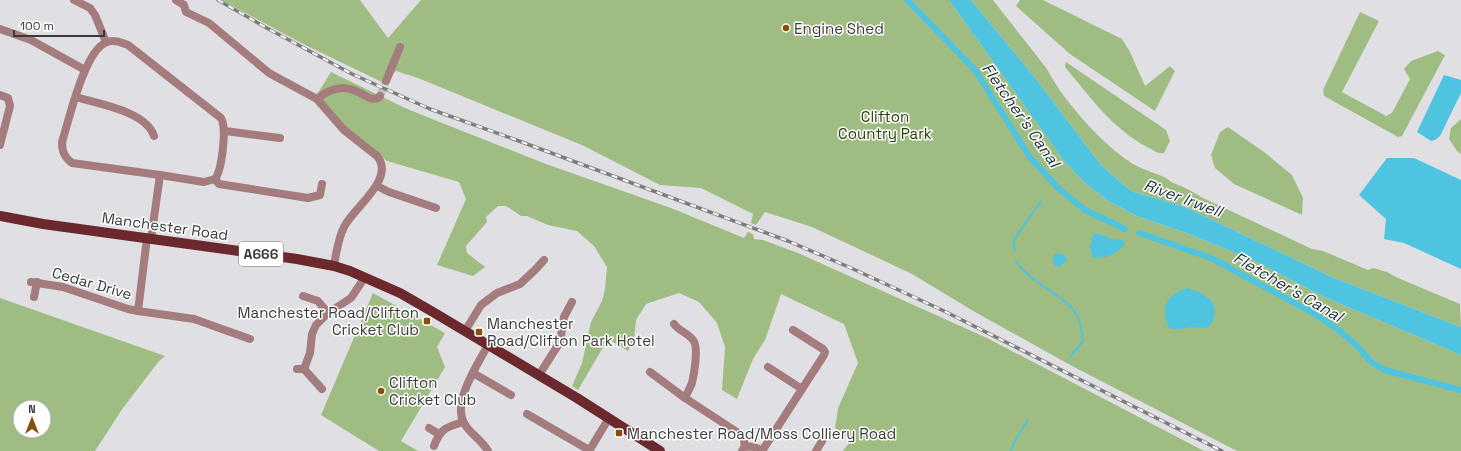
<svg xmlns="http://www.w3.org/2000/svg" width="1461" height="451" font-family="'Space Grotesk',sans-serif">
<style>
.green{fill:#9fbd83;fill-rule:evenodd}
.water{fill:#4ec4e0}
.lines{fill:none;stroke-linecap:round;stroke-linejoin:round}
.stream{stroke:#4ec4e0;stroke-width:2}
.canal{stroke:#4ec4e0;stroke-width:6}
.minor-tunnel{stroke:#bfbfc2;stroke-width:8;stroke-dasharray:8 4;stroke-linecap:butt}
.minor{stroke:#a57c7d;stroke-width:8}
.major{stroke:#6b292e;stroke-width:10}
.rail-casing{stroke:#7d7d7f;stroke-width:3.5}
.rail{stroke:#fff;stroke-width:2;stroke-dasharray:6;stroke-linecap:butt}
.poi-dot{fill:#8a4e0b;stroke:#fff;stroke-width:1.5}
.labels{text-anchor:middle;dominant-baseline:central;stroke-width:3;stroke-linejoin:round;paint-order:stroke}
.shield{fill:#fff;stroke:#747475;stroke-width:1}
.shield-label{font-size:14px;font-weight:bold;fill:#39393a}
.poi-label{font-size:15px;fill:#39393a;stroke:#fff;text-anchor:start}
.park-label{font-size:15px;fill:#273e05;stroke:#fff}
.street-label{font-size:15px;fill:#39393a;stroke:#fff}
.water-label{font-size:16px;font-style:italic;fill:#1a2f35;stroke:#fff}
</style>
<rect width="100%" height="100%" fill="#e0e0e4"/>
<g class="green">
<polygon points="222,0 360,0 388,38 421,0 949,0 1064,161 1085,183 1110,202 1137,216 1189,234 1255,261 1322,296 1461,355 1461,451 1237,451 1072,366 975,312 912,274 812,227 765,212 756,225 751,223 753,214 701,188 660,185 584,146 418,78 396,71 393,74 388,85 303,44"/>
<path d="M 971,0 L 993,0 L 1047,69 C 1062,99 1102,144 1130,162 C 1140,169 1153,172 1164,177 C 1167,178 1169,180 1171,182 C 1183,187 1191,190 1201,197 L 1312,249 L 1323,251 L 1368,270 L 1373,268 L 1387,272 L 1398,278 L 1460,304 L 1461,327 L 1334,278 L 1185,207 L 1131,191 L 1100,164 L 1036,79 Z"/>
<polygon points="1020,0 1043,0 1122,39 1130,52 1145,86 1170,66 1175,71 1155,111 1070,54 1016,6"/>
<polygon points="1360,12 1379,21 1342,92 1386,116 1392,113 1410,79 1404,69 1411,61 1438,51 1445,55 1402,136 1398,137 1324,96 1323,90"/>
<path d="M 1066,62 L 1166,130 L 1170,141 L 1164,153 C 1157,154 1153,150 1147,147 C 1113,129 1089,96 1065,67 Z"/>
<polygon points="331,72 405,108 442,123 546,164 671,208 744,238 748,232 753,234 754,239 763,240 798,253 987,338 1204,451 843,451 851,440 835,428 838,408 858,363 844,324 781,294 765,340 753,359 737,399 722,390 725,347 717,323 699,302 679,293 646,304 636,320 634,340 628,351 608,339 578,390 572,386 582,363 591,322 602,301 605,289 607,267 594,246 577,231 548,225 527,216 521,216 506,206 498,206 486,217 487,222 466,246 467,253 485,267 473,276 437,265 466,199 459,182 387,161 343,127 316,96"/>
<polygon points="1461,119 1461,154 1457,151 1449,139 1451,128"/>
<polygon points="1228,127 1264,152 1292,175 1303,198 1302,215 1234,184 1215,168 1211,155 1220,132"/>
<polygon points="373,293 445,333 437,347 445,367 401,441 418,451 379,451 321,415"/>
<path d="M 0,298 L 165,356 L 159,361 L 123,408 L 95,451 L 0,451 ZM 20,407 L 44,407 L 44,431 L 20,431 Z"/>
</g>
<g class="water">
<polygon points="949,0 971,0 1036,79 1100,164 1131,191 1185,207 1334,278 1461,327 1461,355 1322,296 1255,261 1189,234 1137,216 1110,202 1085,183 1064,161"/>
<polygon points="1444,75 1461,80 1461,93 1440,136 1435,140 1431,141 1417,132"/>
<polygon points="1387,158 1414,158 1461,180 1461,269 1404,243 1384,239 1386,219 1359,195"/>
<path d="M 1094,233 L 1113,239 L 1122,240 L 1125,243 C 1118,254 1104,260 1092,257 L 1090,246 Z"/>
<polygon points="1058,253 1064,255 1067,259 1060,267 1055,266 1053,261 1054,255"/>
<path d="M 1187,288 C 1201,292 1218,299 1214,316 C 1213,320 1212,324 1208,327 C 1205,329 1200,327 1196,327 C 1186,327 1179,331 1169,328 C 1167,323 1164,315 1165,309 C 1166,298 1178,291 1187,288 Z"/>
</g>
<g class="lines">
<g class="stream">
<polyline points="1015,251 1013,241 1041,201"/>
<path d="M 1016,261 C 1029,284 1072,297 1079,320 C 1081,327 1082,335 1083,341 L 1070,357"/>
<polyline points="1011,451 1015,441 1028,420"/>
</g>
<g class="canal">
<polyline points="907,0 975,70 1029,156 1058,188 1085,210 1125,229"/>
<polyline points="1139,233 1211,258 1313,313 1337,329 1357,346 1371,362 1385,370 1461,390"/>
</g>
<polyline class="minor-tunnel" points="380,96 386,81"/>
<g class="minor">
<polyline points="74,0 90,8 95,15 106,42"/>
<path d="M 176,0 L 184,5 L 186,12 L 209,23 L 269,73 L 317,99 L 344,130 L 377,156 C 396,179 354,207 344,227 C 338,239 336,253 334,266"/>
<polyline points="0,29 31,40 85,70"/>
<polyline points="386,81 400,47"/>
<polyline points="0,95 8,98 10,106 0,145"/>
<path d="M 76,97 C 98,104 146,111 154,136"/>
<path d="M 317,99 C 329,89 343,84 358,92 C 366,95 369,101 378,98 L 380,96"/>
<polyline points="225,131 280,138"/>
<polyline points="215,179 219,184 308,198 320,195 322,184"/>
<polyline points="377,186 389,192 436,208"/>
<path d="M 151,239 L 160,175 L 204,182 L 215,179 C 222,170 227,128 221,118 L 128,45 C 120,42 113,39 105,43 C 84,53 69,120 62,142 C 62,151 64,157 72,163 L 160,175"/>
<polyline points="31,282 63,287 128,309 138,311 147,238"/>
<polyline points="303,296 318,301 328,313"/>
<polyline points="34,297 37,282"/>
<polyline points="138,311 194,319 250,339"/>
<path d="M 674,324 C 679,331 688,333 693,340 C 699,346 694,375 692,383 C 690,388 687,393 685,398"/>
<polyline points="465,331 481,305 497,293 520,284 535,270 544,260"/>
<path d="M 488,345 C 478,364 452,402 464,423 C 470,434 482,440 488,451"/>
<polyline points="768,367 802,389"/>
<polyline points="297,369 304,369 322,389"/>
<polyline points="304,369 310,353 312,334 316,325 328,313 351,298 365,277"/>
<polyline points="650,372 685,398 743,436 745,446"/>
<polyline points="473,373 511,395"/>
<polyline points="539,375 560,342 564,317 572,302"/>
<polyline points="527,414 589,450"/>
<polyline points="429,428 439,434"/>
<path d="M 434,446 C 440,429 446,427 463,422"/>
<polyline points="589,451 609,418"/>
<polyline points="742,451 745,446 754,447 763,451"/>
<polyline points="762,451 824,355 825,352 823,349 793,330"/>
<polyline points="816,451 828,431"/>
</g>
<polyline class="major" points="0,216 43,224 297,259 334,266 350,271 400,293 433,312 577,398 660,451"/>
<defs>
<polyline id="rail" points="218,0 265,27 352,74 430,109 519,141 788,241 851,268 944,311 1222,451"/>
</defs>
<use href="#rail" class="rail-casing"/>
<use href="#rail" class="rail"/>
</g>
<g class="poi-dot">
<circle cx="786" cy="28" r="4"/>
<rect x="423" y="317" width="8" height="8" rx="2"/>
<rect x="475" y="328" width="8" height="8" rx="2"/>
<circle cx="381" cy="391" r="4"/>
<rect x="615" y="429" width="8" height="8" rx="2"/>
</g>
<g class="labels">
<rect class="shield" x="239" y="242" width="44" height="24" rx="3"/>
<g class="shield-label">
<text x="261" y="254">A666</text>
</g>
<g class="poi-label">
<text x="794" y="28">Engine Shed</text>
<text x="419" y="312" text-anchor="end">Manchester Road/Clifton<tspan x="419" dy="17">Cricket Club</tspan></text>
<text x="487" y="323">Manchester<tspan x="487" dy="17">Road/Clifton Park Hotel</tspan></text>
<text x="389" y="382">Clifton<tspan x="389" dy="17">Cricket Club</tspan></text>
<text x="627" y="433">Manchester Road/Moss Colliery Road</text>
</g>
<g class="park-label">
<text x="885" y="116">Clifton<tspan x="885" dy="17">Country Park</tspan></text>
</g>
<g class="street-label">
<text transform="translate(165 226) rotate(8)">Manchester Road</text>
<text transform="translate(92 283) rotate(16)">Cedar Drive</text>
</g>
<g class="water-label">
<text transform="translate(1021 115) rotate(55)">Fletcher's Canal</text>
<text transform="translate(1183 198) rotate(20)">River Irwell</text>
<text transform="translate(1288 287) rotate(30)">Fletcher's Canal</text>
</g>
</g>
<g transform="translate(32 419)"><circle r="19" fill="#ffffff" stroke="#b0b0b0"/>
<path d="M0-3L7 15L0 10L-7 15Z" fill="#8a4e0b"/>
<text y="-6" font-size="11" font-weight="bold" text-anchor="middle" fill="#39393a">N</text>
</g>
<path d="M14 30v6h90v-6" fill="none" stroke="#39393a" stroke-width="2"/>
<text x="20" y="30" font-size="12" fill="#39393a" stroke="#ffffff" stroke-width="3" paint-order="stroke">100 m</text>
</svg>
